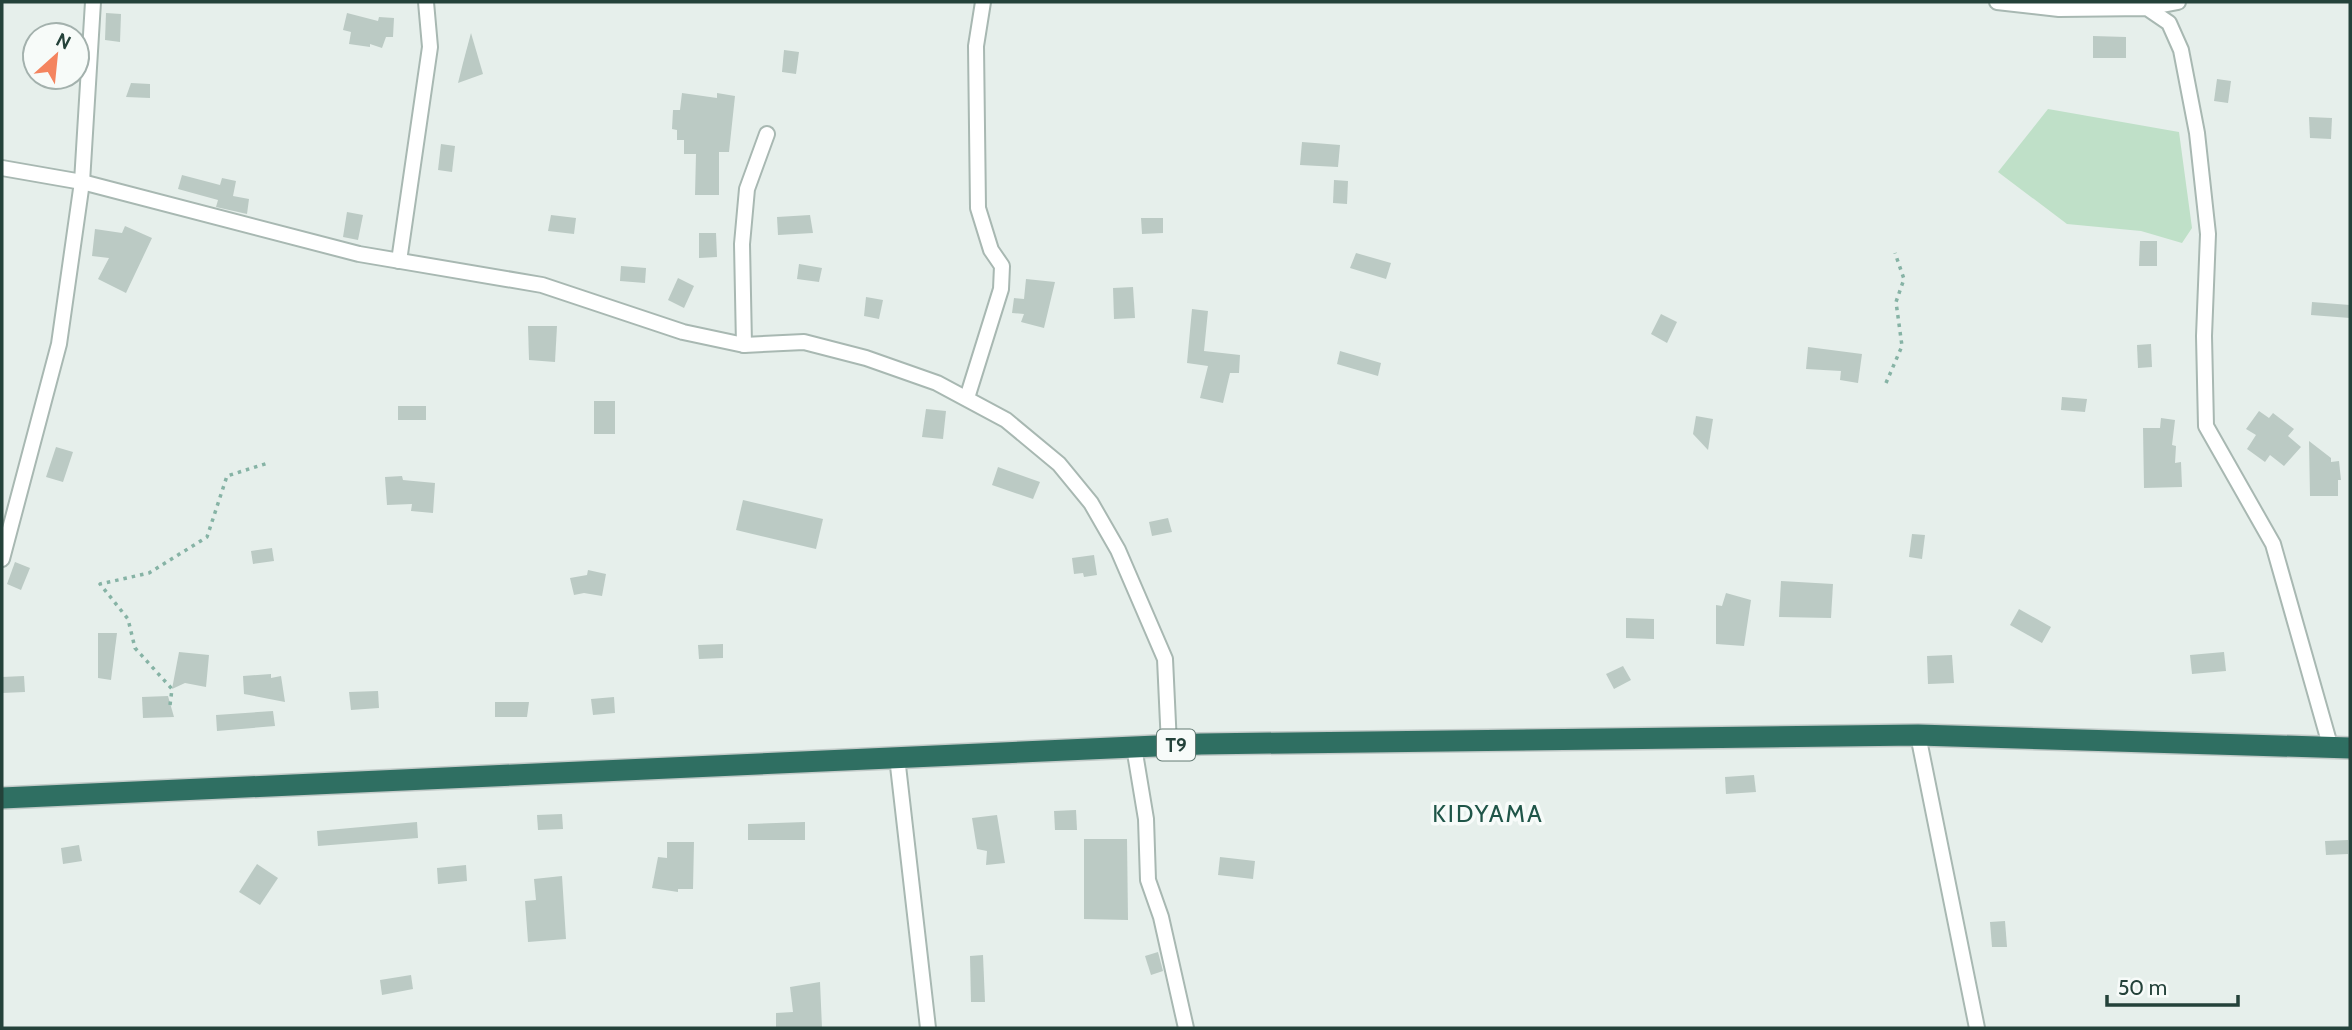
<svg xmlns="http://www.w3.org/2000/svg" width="2352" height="1030" font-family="Cabin,sans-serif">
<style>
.green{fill:#bfe0c8}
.building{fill:#bbcac4}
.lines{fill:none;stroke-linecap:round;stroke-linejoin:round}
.street-casing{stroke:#a8b8b2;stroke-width:18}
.highway-casing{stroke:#c2cac8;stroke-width:24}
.path{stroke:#86b3a5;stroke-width:3.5;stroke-dasharray:3.5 5;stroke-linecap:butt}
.street{stroke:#fff;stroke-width:14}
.highway{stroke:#2f6f62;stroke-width:21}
.labels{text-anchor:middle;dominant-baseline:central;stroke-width:7;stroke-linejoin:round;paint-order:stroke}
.shield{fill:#f7fbf9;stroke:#637a73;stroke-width:2}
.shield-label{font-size:19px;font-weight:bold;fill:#24423a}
.quarter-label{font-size:24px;letter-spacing:2px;fill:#1f5548;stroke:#f7fbf9}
</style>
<rect width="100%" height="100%" fill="#e6efeb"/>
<polygon class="green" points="2048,109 2179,132 2192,228 2182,243 2141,231 2067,224 1998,172"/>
<g class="building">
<polygon points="106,13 121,14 120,42 105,40"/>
<polygon points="347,13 378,21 379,17 394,18 393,37 386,37 382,48 370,44 370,47 349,44 351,32 343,30"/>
<polygon points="471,33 483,74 458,83 463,63"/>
<polygon points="2093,36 2126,37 2126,58 2093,58"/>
<polygon points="784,50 799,52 796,74 782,72"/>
<polygon points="2217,79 2231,81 2228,103 2214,101"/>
<polygon points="131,83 150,84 150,98 126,97"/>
<polygon points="682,93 717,98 717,93 735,96 729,152 719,152 719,195 695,195 696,154 684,154 684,140 677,140 677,130 672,129 673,110 680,110"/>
<polygon points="2309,117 2332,118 2331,139 2310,138"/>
<polygon points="1302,142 1340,145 1338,167 1300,165"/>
<polygon points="441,144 455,146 452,172 438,170"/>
<polygon points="182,175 220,185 222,178 236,181 233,196 249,199 247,214 216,207 218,200 178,189"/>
<polygon points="1334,180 1348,181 1347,204 1333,203"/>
<polygon points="347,212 363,215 358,240 343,237"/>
<polygon points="551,215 576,218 574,234 548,231"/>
<polygon points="810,215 813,233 778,235 777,217"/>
<polygon points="1141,218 1163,218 1163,233 1142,234"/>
<polygon points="125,226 152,238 126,293 98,279 109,258 92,256 95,229 122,233"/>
<polygon points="699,233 716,233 717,257 699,258"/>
<polygon points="2140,241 2157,241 2157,266 2139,266"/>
<polygon points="1356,253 1391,263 1386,279 1350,268"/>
<polygon points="799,264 822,268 819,282 797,279"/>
<polygon points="621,266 646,268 645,283 620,281"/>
<polygon points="678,278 694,286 684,308 668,300"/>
<polygon points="1026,279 1055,282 1044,328 1021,322 1024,314 1012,313 1014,298 1024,299"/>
<polygon points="1133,287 1135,318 1114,319 1113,288"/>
<polygon points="866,297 883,300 879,319 864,316"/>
<polygon points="2312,302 2350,305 2350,318 2311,315"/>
<polygon points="1192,309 1208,311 1204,351 1240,355 1239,373 1230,373 1223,403 1200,398 1208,366 1187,363"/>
<polygon points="1661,314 1677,322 1667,343 1651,334"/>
<polygon points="528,326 557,326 555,362 529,360"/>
<polygon points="2151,344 2152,367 2138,368 2137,345"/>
<polygon points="1808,347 1862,354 1858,383 1840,380 1841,371 1806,369"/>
<polygon points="1340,351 1381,363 1378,376 1337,364"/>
<polygon points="2062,397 2087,399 2085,412 2061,410"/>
<rect x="594" y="401" width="21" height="33"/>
<rect x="398" y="406" width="28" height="14"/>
<polygon points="926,409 946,411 943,439 922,437"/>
<polygon points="2259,411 2269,418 2273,413 2294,429 2288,436 2301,447 2284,466 2270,455 2265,462 2247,449 2256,435 2246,429"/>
<polygon points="1696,416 1713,419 1708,450 1693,434"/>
<polygon points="2161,418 2175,420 2172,445 2176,446 2175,463 2181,462 2182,487 2144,488 2143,428 2160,428"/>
<polygon points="2309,441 2331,458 2331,462 2339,461 2341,480 2338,480 2338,496 2310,496"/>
<polygon points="56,447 73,452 63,482 46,477"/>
<polygon points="998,467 1040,482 1033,499 992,485"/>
<polygon points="402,476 403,480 435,483 433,513 411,511 412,504 387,505 385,477"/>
<polygon points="743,500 823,519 816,549 736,530"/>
<polygon points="1168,518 1172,532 1152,536 1149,522"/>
<polygon points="1912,534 1925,535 1922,559 1909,557"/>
<polygon points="272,548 274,561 253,564 251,551"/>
<polygon points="1094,555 1097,575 1084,577 1083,573 1074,574 1072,558"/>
<polygon points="15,562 30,568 21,590 7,584"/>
<polygon points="588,570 606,574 602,596 584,593 574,595 570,578 587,575"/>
<polygon points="1781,581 1833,584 1831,618 1779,617"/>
<polygon points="1726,593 1751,600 1744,646 1716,644 1716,605 1722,606"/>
<polygon points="2019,609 2051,627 2042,643 2010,625"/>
<polygon points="1626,618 1654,619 1654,639 1626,638"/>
<polygon points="98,633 117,633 111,680 98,678"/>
<polygon points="723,644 723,658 699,659 698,645"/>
<polygon points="179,652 209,655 206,687 185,683 172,689"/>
<polygon points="2224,652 2226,671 2192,674 2190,655"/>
<polygon points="1952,655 1954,683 1928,684 1927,656"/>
<polygon points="1623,666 1631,680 1614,689 1606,674"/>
<polygon points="271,674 271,678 281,676 285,702 244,694 243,676"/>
<polygon points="24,676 25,692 2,693 2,677"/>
<polygon points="378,691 379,708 351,710 349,692"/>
<polygon points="168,696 174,717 143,718 142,697"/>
<polygon points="614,697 615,713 593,715 591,699"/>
<polygon points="495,702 529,702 527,717 495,717"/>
<polygon points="273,711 275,726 217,731 216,715"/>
<polygon points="1754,775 1756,792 1726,794 1725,777"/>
<polygon points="1076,810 1077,830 1055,830 1054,811"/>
<polygon points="562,814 563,829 538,830 537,815"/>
<polygon points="997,815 1005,863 986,865 987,851 977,849 972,818"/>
<polygon points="417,822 418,838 318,846 317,831"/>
<polygon points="805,822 805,840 748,840 748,824"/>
<polygon points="1084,839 1127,839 1128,920 1084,919"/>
<polygon points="2348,840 2348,854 2326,855 2325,841"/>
<polygon points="667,842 694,842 693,889 678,889 678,892 652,888 658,857 667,858"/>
<polygon points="79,845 82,861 63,864 61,848"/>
<polygon points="1220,857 1255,861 1253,879 1218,875"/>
<polygon points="257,864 278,878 260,905 239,892"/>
<polygon points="466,865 467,881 438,884 437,868"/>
<polygon points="562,876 566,939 528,942 525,901 536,900 534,879"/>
<polygon points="2005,921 2007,947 1992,947 1990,922"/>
<polygon points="1158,952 1163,971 1151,975 1145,956"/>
<polygon points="983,955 985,1002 971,1002 970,956"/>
<polygon points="411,975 413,989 382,995 380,980"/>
<polygon points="820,982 822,1028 776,1028 776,1013 793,1012 790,987"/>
</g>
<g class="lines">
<defs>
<g id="street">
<polyline points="1997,2 2059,9 2147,8 2169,23 2181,50 2197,133 2208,234 2204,336 2206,426 2273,544 2330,745"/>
<polyline points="2147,8 2178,2"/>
<polyline points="2,168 82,182 359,254 542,285 683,332 744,345 804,342 866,358 937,383 1006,420 1059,464 1091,503 1118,550 1165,659 1169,745"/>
<polyline points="399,261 430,47 426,2"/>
<polyline points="744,345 742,244 747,189 767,134"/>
<polyline points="967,398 1001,289 1002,266 991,250 978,208 976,46 983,2"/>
<polyline points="2,559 59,344 82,182 93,2"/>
<polyline points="1918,735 1977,1028"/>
<polyline points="1134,747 1146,819 1148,880 1161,917 1186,1028"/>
<polyline points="897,757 928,1028"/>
</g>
<polyline id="highway" points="2,798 1201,744 1918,735 2350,748"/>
</defs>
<use href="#street" class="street-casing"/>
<use href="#highway" class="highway-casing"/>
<g class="path">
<polyline points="1886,383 1902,346 1896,302 1904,279 1895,253"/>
<polyline points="170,705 172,689 135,648 128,619 100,584 149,573 207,537 227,476 268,463"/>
</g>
<use href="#street" class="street"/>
<use href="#highway" class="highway"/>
</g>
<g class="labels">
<rect class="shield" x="1157" y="729.5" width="38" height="31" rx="5"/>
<g class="shield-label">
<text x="1176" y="745">T9</text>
</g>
<g class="quarter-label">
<text x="1488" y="813">KIDYAMA</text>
</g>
</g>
<rect width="2352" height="1030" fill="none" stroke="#24423a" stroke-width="7"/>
<g transform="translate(56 56) rotate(27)"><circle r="33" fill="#f7fbf9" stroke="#a3b1ad" stroke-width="2"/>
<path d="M0-5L12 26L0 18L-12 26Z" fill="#f4845f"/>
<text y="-10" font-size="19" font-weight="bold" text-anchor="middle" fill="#24423a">N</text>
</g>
<path d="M2107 995v10h131v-10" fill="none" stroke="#24423a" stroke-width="3.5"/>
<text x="2118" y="995" font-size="21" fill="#24423a" stroke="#f7fbf9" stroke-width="5" paint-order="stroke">50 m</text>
</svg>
